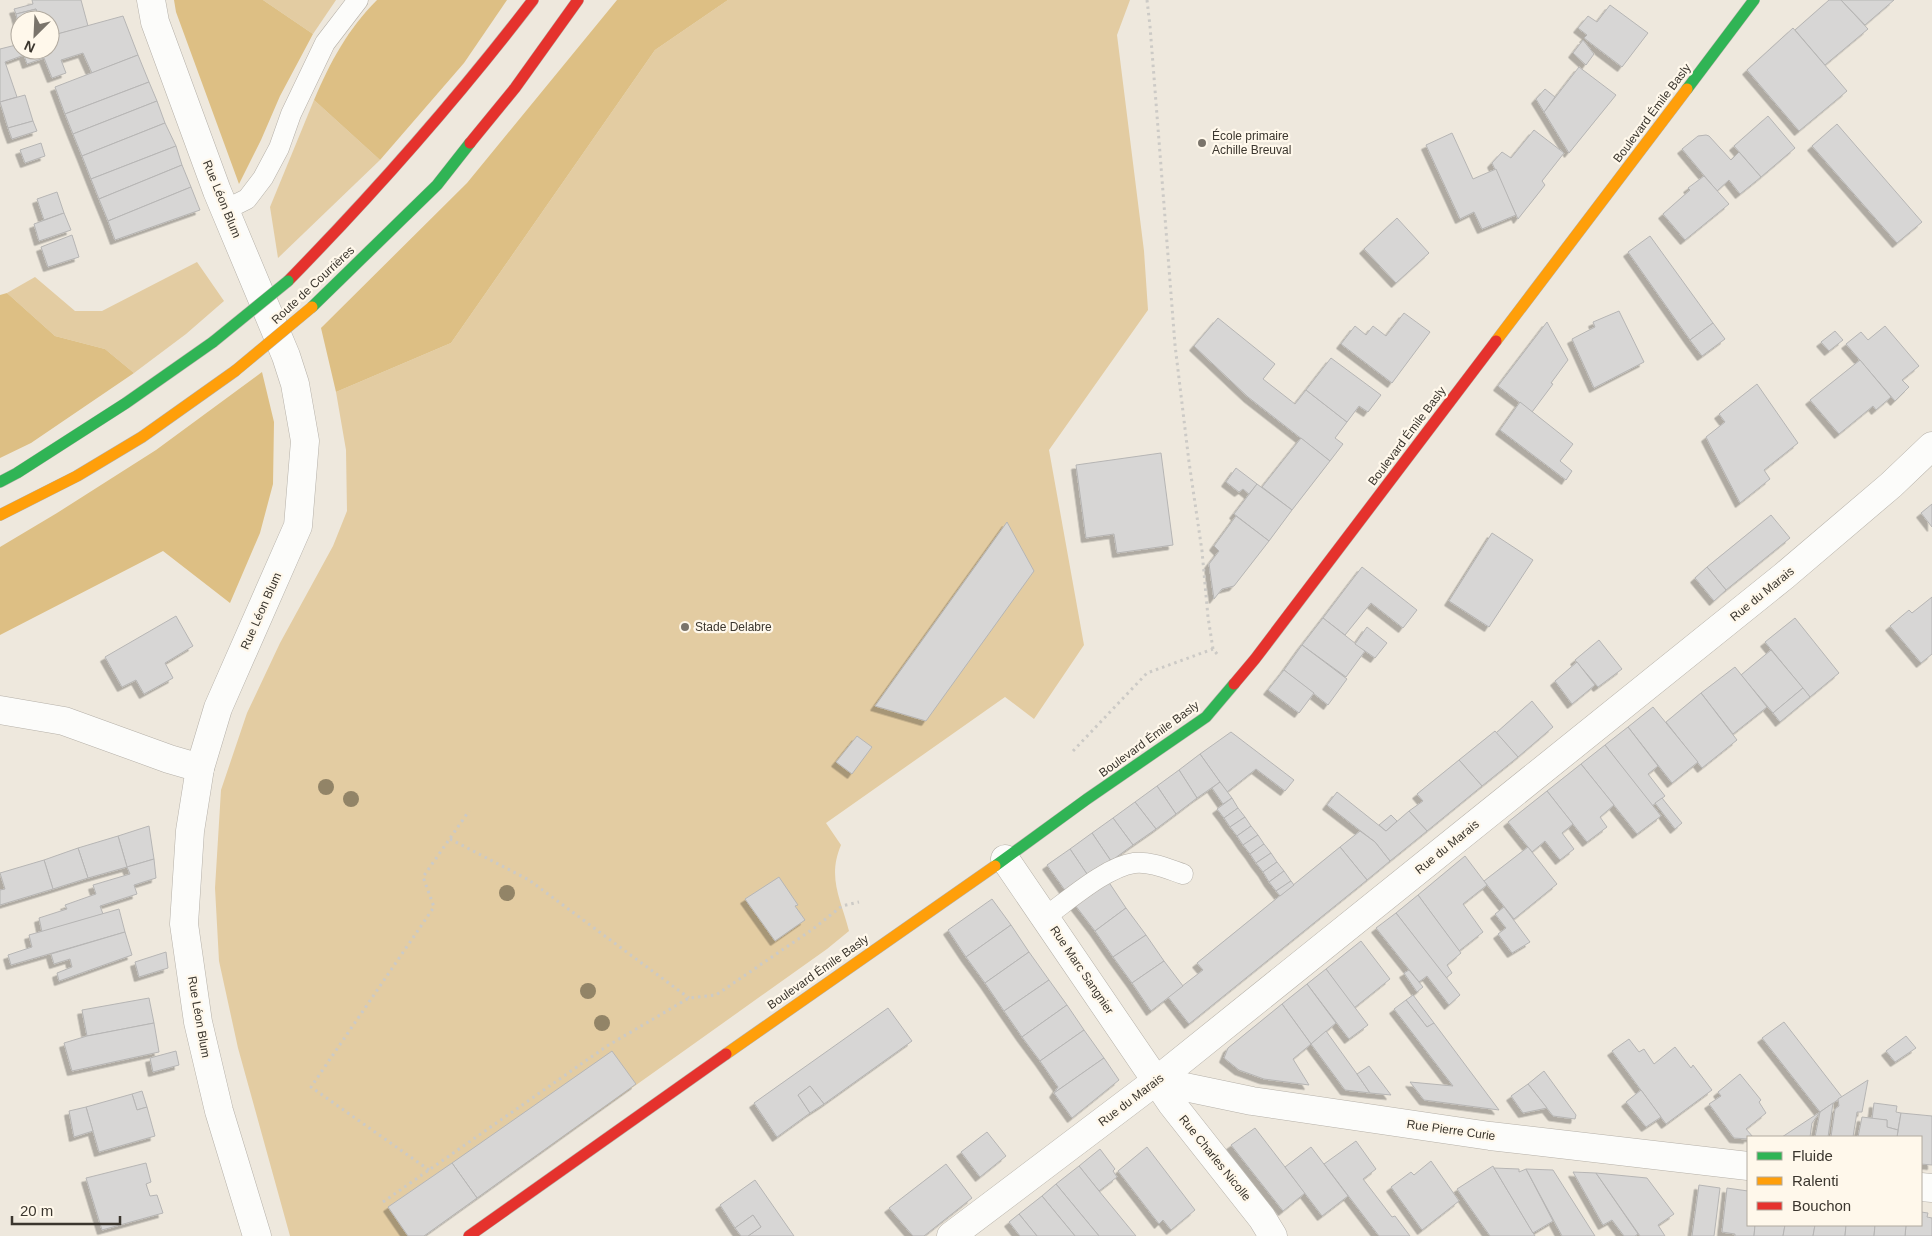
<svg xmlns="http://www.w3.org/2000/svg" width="1932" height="1236" font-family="Arial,sans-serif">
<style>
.green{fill:#e3cca2}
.forest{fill:#ddbf84}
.building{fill:#d7d6d5;stroke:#b6b5b4;filter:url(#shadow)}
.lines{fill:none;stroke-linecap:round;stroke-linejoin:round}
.lane-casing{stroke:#b5b0a8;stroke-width:21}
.street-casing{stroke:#b5b0a8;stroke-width:29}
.fast-casing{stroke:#b5b0a8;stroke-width:12}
.slow-casing{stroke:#b5b0a8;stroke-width:12}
.jam-casing{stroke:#b5b0a8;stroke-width:12}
.path{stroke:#cccac6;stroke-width:3;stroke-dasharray:2.5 4;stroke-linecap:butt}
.lane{stroke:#fcfcfa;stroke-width:20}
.street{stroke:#fcfcfa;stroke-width:28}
.fast{stroke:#30b455;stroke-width:11}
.slow{stroke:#ff9f0a;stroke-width:11}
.jam{stroke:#e5322d;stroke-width:11}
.fast-bridge-casing{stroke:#b5b0a8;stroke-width:12;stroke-linecap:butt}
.slow-bridge-casing{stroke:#b5b0a8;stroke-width:12;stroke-linecap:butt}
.fast-bridge{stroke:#30b455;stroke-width:11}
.slow-bridge{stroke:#ff9f0a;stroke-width:11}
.tree{fill:#928467}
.poi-dot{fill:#7a746b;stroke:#fff8eb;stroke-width:2}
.labels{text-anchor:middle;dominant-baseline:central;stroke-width:4.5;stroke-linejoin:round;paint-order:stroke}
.street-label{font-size:12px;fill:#3b362e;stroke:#fff8eb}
.poi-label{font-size:12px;fill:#3b362e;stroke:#fff8eb;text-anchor:start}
</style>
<defs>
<filter id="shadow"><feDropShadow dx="-4.5" dy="4.5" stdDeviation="0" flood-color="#0004"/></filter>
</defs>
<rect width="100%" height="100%" fill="#eee8dd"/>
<g class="green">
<polygon points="263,0 336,0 313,34"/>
<path d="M 728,0 L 1130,0 L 1117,35 L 1144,251 L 1148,310 L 1049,450 L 1084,645 L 1034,719 L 1005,697 L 826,823 L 841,845 C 827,878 841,899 849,931 L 827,949 L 424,1236 L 290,1236 L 238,1048 L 219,961 L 215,888 L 221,790 L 247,713 L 280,643 L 333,546 L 347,511 L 346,450 L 336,392 L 451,343 L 655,50 Z"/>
<polygon points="314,100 380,160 278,258 270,207"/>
<polygon points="197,262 224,301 186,334 134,373 105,349 55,336 7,293 35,277 75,311 102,311"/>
</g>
<g class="forest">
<polygon points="174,0 263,0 313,34 280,96 261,140 239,184 176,12"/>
<path d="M 377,0 L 507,0 L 464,63 L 380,160 L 314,100 C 330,62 348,29 377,0 Z"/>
<polygon points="617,0 728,0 655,50 451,343 336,392 321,328 467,183"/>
<polygon points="7,293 55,336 105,349 134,373 31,443 0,458 0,295"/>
<polygon points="262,372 274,422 273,484 260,533 230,603 163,551 0,635 0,547 57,513 156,450"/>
</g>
<g class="building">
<polygon points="32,0 81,0 88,26 50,36 50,20 39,20 36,9 16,14 14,9 33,4"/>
<polygon points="1829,0 1841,0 1868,29 1825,65 1795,30"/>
<polygon points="1841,0 1894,0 1865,25"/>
<polygon points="1610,5 1648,33 1622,67 1584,38 1587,35 1578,28 1588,16 1597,22"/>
<polygon points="36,9 39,20 20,20 20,30 16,14"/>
<polygon points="123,16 138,55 92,73 83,53 61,60 66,73 52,78 44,58 27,64 24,55 5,62 17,97 0,102 0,49 20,44 20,50 50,50 50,36"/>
<polygon points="1793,28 1847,91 1799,131 1747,70"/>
<polygon points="1583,40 1594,54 1586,65 1573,53"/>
<polygon points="138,55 149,82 65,114 55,87"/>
<polygon points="1579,67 1616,95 1569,153 1544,112"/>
<polygon points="149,82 157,101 73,134 65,114"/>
<polygon points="1545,89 1555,97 1544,112 1536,99"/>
<polygon points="25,95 33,121 8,128 0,102"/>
<polygon points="157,101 165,123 82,156 73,134"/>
<polygon points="1768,116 1795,148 1761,177 1734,146"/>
<polygon points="33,121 37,131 12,139 8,128"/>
<polygon points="165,123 176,146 91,179 82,156"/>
<polygon points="1837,124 1922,222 1897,243 1812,146"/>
<polygon points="1534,130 1564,153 1542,181 1545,185 1518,219 1492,163 1502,152 1511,158"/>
<polygon points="1452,133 1473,179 1496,169 1516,215 1482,229 1474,212 1460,219 1426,145"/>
<polygon points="1706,135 1709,136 1731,160 1739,152 1761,177 1740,194 1729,180 1717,191 1682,149 1698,136"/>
<polygon points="41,143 45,156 25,163 20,150"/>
<polygon points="176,146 182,165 99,199 91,179"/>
<polygon points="182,165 191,187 108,221 99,199"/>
<polygon points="1704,176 1729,204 1685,240 1663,214 1690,190 1688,188"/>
<polygon points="191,187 200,210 115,240 108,221"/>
<polygon points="57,192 64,213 44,220 37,199"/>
<polygon points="64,213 71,230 39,241 34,224"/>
<polygon points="1397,218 1429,253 1396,283 1364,249"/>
<polygon points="72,235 79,257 48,267 41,247"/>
<polygon points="1650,236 1713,323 1690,340 1628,252"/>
<polygon points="1619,311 1644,362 1594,388 1572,339 1595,327 1593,322"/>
<polygon points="1404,313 1430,332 1392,383 1341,344 1355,326 1366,335 1373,326 1386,336"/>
<polygon points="1218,318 1275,364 1263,379 1295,404 1306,390 1347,422 1335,438 1343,444 1330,461 1248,397 1194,346"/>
<polygon points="1547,322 1568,360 1551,383 1553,384 1532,412 1498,386"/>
<polygon points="1713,323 1725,339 1702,356 1690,340"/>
<polygon points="1885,326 1919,366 1902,380 1909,387 1895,401 1846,344 1861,332 1868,340"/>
<polygon points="1835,331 1843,340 1829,351 1821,342"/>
<polygon points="1331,358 1381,395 1368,412 1359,406 1347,422 1306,390"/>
<polygon points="1860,360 1891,397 1876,410 1873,406 1839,434 1810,400"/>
<polygon points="1757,384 1798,443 1764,470 1770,479 1740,503 1706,437 1725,422 1719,414"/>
<polygon points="1520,402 1573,444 1560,461 1572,471 1566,480 1500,430"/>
<polygon points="1301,438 1330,461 1292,510 1262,487"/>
<polygon points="1161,453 1173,545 1117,553 1114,534 1086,538 1076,465"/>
<polygon points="1236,468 1257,484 1249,494 1243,489 1239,492 1226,482"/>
<polygon points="1257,484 1292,510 1269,541 1234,514"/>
<polygon points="1932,504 1932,527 1921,513"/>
<polygon points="1771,515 1790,538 1726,590 1707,567"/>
<polygon points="1236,516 1269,541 1234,586 1222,589 1214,599 1209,564 1219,551 1214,546"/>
<polygon points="1007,522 1034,571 926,721 875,706"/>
<polygon points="1492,533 1533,560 1489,627 1449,601"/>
<polygon points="1362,567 1417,610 1403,628 1371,603 1345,635 1323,618"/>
<polygon points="1707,567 1726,590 1714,601 1695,578"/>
<polygon points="1932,597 1932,654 1921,663 1890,626 1909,610 1912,613"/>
<polygon points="176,616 193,646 165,663 173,678 144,694 136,680 122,687 105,657"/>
<polygon points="1323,618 1365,651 1346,677 1302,645"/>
<polygon points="1795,618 1839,673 1810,697 1765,642"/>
<polygon points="1367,627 1387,643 1375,658 1355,644"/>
<polygon points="1599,640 1622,669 1598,687 1575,660"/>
<polygon points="1302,645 1347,679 1328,705 1284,670"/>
<polygon points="1771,650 1803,688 1773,713 1741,675"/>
<polygon points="1577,662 1595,685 1572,704 1555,681"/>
<polygon points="1735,667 1767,707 1733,734 1701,693"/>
<polygon points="1284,670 1314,693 1299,713 1268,690"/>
<polygon points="1803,688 1810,697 1780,722 1773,713"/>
<polygon points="1701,693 1737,740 1702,768 1666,722"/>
<polygon points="1532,701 1553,727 1518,757 1496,733"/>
<polygon points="1653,707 1698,762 1672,783 1628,727"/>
<polygon points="1628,727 1658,766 1648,774 1665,796 1652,806 1605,745"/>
<polygon points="1495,731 1518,757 1482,786 1459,760"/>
<polygon points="1231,732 1294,780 1285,791 1256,769 1227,792 1200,754"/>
<polygon points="857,736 872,747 852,774 836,762"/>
<polygon points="1605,745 1661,816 1637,834 1581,764"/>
<polygon points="1200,754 1220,782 1197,798 1179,770"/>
<polygon points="1459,760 1482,786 1427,831 1409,811 1423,801 1417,794"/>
<polygon points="1581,764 1614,805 1600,817 1607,827 1587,842 1547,791"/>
<polygon points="1179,770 1197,798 1176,814 1157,786"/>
<polygon points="1220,782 1232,798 1223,804 1212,788"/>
<polygon points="1157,786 1176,814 1156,829 1135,802"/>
<polygon points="1547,791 1573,824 1562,833 1574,849 1560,860 1545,841 1532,852 1508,822"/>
<polygon points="1337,792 1386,831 1409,811 1427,831 1390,861 1375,842 1327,805"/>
<polygon points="1232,798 1238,808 1224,818 1217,809"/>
<polygon points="1662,798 1682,823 1675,829 1655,803"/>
<polygon points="1135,802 1156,829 1133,845 1113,818"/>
<polygon points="1238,808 1245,817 1230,827 1224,818"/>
<polygon points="1391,815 1397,821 1386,831 1379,825"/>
<polygon points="1245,817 1251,826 1237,836 1230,827"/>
<polygon points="1113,818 1133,845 1111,861 1092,833"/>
<polygon points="149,826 154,859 127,867 118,836"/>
<polygon points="1251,826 1258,835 1243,845 1237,836"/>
<polygon points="1360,831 1375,842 1390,861 1367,880 1340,847"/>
<polygon points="1092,833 1111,861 1089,877 1070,849"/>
<polygon points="1258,835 1264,844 1250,854 1243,845"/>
<polygon points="118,836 127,867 88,878 78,848"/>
<polygon points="1264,844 1271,853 1256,863 1250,854"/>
<polygon points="1340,847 1367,880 1189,1024 1168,997 1203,970 1197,963"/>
<polygon points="1528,847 1557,884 1514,919 1484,881"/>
<polygon points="78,848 88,878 53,889 44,860"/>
<polygon points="1070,849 1089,877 1067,893 1047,865"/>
<polygon points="1271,853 1277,862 1263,872 1256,863"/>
<polygon points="1465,856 1487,885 1463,904 1483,932 1459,951 1418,895"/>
<polygon points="154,859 156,878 134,885 137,894 100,906 103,914 42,932 39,918 67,909 65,905 96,894 93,885 130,874 127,867"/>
<polygon points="44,860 53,889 0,905 0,890 5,889 0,873"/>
<polygon points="1277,862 1284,871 1269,882 1263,872"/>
<polygon points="1284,871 1291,881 1276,891 1269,882"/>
<polygon points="779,877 798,905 795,906 805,920 775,941 745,899"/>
<polygon points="1108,881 1126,908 1095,931 1075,905"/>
<polygon points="1291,881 1294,885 1280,896 1276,891"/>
<polygon points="1418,895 1461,953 1447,965 1452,973 1446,978 1396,913"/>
<polygon points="992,899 1011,925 966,957 948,930"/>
<polygon points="1504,907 1530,942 1512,953 1498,934 1506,928 1495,914"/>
<polygon points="1126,908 1146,935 1113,957 1095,931"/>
<polygon points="119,909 125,932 11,965 8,955 32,947 29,935"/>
<polygon points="1396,913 1460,995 1449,1005 1427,976 1419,982 1376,928"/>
<polygon points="1011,925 1029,952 985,983 966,957"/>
<polygon points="125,932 132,955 59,981 57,973 72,967 70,959 54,964 51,954"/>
<polygon points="1146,935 1164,961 1132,983 1113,957"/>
<polygon points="1361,941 1390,979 1354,1008 1326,969"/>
<polygon points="166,952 168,968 139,977 135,962"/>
<polygon points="1029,952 1049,980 1004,1011 985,983"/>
<polygon points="1164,961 1183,986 1151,1011 1132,983"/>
<polygon points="1326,969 1368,1025 1349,1039 1307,984"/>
<polygon points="1409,970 1423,987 1417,992 1404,973"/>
<polygon points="1049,980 1067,1005 1022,1037 1004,1011"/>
<polygon points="1307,984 1336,1023 1311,1044 1282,1004"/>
<polygon points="1413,995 1434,1023 1427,1027 1406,1000"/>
<polygon points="149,998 154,1023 87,1036 82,1010"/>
<polygon points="1406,1000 1427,1027 1434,1023 1499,1110 1424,1100 1410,1082 1453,1086 1394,1009"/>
<polygon points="1282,1004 1311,1044 1293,1059 1309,1085 1264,1079 1239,1070 1224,1058 1228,1048"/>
<polygon points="1067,1005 1084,1030 1040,1061 1022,1037"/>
<polygon points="888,1008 912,1041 824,1104 810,1086 798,1095 810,1113 777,1137 754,1103"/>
<polygon points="1784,1022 1842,1097 1820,1112 1762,1038"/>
<polygon points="154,1023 159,1052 72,1071 64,1043 87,1036"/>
<polygon points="1084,1030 1104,1058 1054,1093 1058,1087 1040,1061"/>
<polygon points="1326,1031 1357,1074 1370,1093 1345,1090 1311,1044"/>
<polygon points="1906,1036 1916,1048 1895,1062 1886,1051"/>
<polygon points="1629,1039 1639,1052 1644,1049 1654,1064 1675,1047 1691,1068 1693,1065 1712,1090 1666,1124 1612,1051"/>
<polygon points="176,1051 179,1065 153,1072 150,1058"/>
<polygon points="612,1051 636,1084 477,1198 452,1163"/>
<polygon points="1104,1058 1119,1080 1072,1118 1054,1093"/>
<polygon points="1369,1066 1391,1095 1370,1093 1357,1074"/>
<polygon points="1544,1071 1576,1115 1575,1119 1553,1116 1528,1084"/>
<polygon points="1740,1074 1761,1100 1759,1102 1766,1113 1746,1129 1753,1137 1748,1137 1748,1139 1734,1138 1709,1104 1721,1096 1718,1092"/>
<polygon points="1868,1080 1862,1112 1857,1112 1853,1137 1831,1137 1835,1109 1839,1106 1838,1099"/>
<polygon points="1528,1084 1547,1108 1523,1113 1511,1096"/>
<polygon points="810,1086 824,1104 810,1113 798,1095"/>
<polygon points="1641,1090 1661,1117 1646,1127 1626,1102"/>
<polygon points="142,1091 147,1107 137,1110 132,1094"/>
<polygon points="132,1094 137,1110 147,1107 155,1136 99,1152 86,1107"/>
<polygon points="1833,1103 1828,1137 1815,1137 1820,1112"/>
<polygon points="1874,1103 1897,1106 1896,1112 1901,1113 1898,1130 1887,1127 1887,1120 1872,1119"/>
<polygon points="86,1107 93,1131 74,1137 69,1111"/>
<polygon points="1820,1112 1812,1123 1810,1137 1782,1137"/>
<polygon points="1901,1113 1932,1116 1932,1165 1921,1164 1921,1137 1897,1137"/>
<polygon points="1862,1117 1887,1120 1887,1127 1898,1130 1897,1137 1858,1137"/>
<polygon points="1255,1128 1305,1193 1283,1211 1231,1145"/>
<polygon points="987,1132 1006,1156 980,1177 961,1152"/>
<polygon points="1356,1141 1376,1169 1363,1179 1392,1217 1395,1216 1410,1236 1379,1236 1324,1164"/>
<polygon points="1147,1147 1195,1210 1171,1230 1163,1220 1159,1224 1118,1171"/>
<polygon points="1311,1147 1348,1196 1322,1216 1285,1167"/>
<polygon points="1100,1149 1115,1169 1113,1171 1117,1177 1099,1191 1079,1166"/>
<polygon points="1431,1161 1459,1201 1422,1230 1391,1187 1411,1172 1414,1175"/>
<polygon points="146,1163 151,1182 146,1184 150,1196 157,1195 163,1213 102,1230 86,1178"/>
<polygon points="452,1163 477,1198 424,1236 408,1236 388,1207"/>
<polygon points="946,1164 972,1198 924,1236 913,1236 889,1208"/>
<polygon points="1079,1166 1099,1191 1136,1236 1099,1236 1056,1184"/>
<polygon points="1493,1166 1494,1168 1535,1236 1490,1236 1457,1189"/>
<polygon points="1494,1168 1519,1169 1519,1172 1526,1169 1553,1221 1533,1233"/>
<polygon points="1526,1169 1553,1170 1595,1236 1562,1236"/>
<polygon points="1573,1172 1596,1173 1638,1234 1635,1236 1624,1236 1612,1220 1603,1225"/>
<polygon points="1596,1173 1647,1178 1674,1214 1658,1225 1665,1236 1640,1236"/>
<polygon points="755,1180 794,1236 748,1236 761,1227 753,1215 735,1228 720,1205"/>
<polygon points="1056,1184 1099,1236 1075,1236 1042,1196"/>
<polygon points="1699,1185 1720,1188 1714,1236 1692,1236"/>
<polygon points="1727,1188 1748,1191 1748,1225 1755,1225 1754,1236 1735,1236 1735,1234 1722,1232"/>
<polygon points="1042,1196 1075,1236 1037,1236 1019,1214"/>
<polygon points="1921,1212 1928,1213 1927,1217 1932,1218 1932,1236 1905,1236 1906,1225 1921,1225"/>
<polygon points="1019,1214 1037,1236 1020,1236 1009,1222"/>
<polygon points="753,1215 761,1227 748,1236 741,1236 735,1228"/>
<polygon points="1755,1225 1785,1225 1783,1236 1754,1236"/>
<polygon points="1785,1225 1815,1225 1813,1236 1783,1236"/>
<polygon points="1815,1225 1846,1225 1845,1236 1813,1236"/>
<polygon points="1846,1225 1875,1225 1874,1236 1845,1236"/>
<polygon points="1875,1225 1906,1225 1905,1236 1874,1236"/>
</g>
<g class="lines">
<defs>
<g id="lane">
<polyline points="225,210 247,199 263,178 279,148 291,114 325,43 358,0"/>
<path d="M 1045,917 C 1069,900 1106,867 1134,863 C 1150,861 1168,869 1183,874"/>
</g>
<g id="street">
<polyline points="151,0 155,22 217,191 286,356 295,384 305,441 298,526 218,708 200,768 190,831 184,924 198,1022 219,1111 257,1236"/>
<polyline points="0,710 64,721 169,759 200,768"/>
<polyline points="1005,859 1172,1104 1262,1218 1273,1236"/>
<polyline points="1156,1081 1252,1101 1490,1136 1748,1166"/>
<polyline points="1921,1187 1932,1188"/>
<polyline points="951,1236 1156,1081 1784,576 1891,485 1932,446"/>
</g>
<g id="fast">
<polyline points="1687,89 1754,0"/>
<polyline points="312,307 437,185 470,143"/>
<polyline points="0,482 17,473 126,403 213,342"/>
<polyline points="995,866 1087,799 1206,717 1234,684"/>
</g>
<g id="slow">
<polyline points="1496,341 1687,89"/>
<polyline points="0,515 77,476 142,437 235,371"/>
<polyline points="726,1054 995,866"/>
</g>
<g id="jam">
<polyline points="470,143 515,88 578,0"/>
<path d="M 288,281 C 375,192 457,99 533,0"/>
<polyline points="1234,684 1255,659 1496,341"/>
<polyline points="469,1236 726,1054"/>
</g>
</defs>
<use href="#lane" class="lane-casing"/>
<use href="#street" class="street-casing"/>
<use href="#fast" class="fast-casing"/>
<use href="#slow" class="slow-casing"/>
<use href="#jam" class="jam-casing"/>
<g class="path">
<polyline points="1147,0 1150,26 1175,345 1189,462 1202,551 1208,617 1213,649 1217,654"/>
<polyline points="1073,751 1147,673 1213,649"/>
<polyline points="450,839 529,880 689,998"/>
<polyline points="429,1170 311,1087 434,907 423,877 469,811"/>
<polyline points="383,1202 607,1046 689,998 716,995 813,929 842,906 859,902"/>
</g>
<use href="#lane" class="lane"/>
<use href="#street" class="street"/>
<use href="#fast" class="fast"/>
<use href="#slow" class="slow"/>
<use href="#jam" class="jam"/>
<defs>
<polyline id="fast-bridge" points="213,342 288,281"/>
<polyline id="slow-bridge" points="235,371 312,307"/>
</defs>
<use href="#fast-bridge" class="fast-bridge-casing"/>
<use href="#slow-bridge" class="slow-bridge-casing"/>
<use href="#fast-bridge" class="fast-bridge"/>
<use href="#slow-bridge" class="slow-bridge"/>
</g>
<g class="tree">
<circle cx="326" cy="787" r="8"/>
<circle cx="351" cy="799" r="8"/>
<circle cx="507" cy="893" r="8"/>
<circle cx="588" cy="991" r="8"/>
<circle cx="602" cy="1023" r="8"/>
</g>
<g class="poi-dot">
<circle cx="1202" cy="143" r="5"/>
<circle cx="685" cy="627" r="5"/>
</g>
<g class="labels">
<g class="street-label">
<text transform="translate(1652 113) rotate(-53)">Boulevard Émile Basly</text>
<text transform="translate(222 199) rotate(68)">Rue Léon Blum</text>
<text transform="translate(313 285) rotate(-43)">Route de Courrières</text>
<text transform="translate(1407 436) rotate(-53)">Boulevard Émile Basly</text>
<text transform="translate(1762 594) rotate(-39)">Rue du Marais</text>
<text transform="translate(261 611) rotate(-66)">Rue Léon Blum</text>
<text transform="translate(1149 739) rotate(-36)">Boulevard Émile Basly</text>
<text transform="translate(1447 847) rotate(-39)">Rue du Marais</text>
<text transform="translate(1082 970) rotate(56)">Rue Marc Sangnier</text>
<text transform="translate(818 972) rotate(-35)">Boulevard Émile Basly</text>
<text transform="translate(199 1017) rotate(80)">Rue Léon Blum</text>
<text transform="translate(1131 1100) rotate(-37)">Rue du Marais</text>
<text transform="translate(1451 1130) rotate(8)">Rue Pierre Curie</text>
<text transform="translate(1215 1158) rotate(51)">Rue Charles Nicolle</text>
</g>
<g class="poi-label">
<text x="1212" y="136">École primaire<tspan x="1212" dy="14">Achille Breuval</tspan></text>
<text x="695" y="627">Stade Delabre</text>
</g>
</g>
<rect x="1747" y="1136" width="175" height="90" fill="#fff8eb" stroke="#b1aa9f"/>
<rect x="1757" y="1152" width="25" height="8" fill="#30b455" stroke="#b1aa9f"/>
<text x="1792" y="1161" font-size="15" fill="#3b362e">Fluide</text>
<rect x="1757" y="1177" width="25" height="8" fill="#ff9f0a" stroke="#b1aa9f"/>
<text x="1792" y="1186" font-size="15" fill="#3b362e">Ralenti</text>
<rect x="1757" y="1202" width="25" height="8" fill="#e5322d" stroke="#b1aa9f"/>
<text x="1792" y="1211" font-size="15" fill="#3b362e">Bouchon</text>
<g transform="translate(35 35) rotate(204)"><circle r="24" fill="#fff8eb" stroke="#b1aa9f"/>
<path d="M0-4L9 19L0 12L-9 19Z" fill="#7a746b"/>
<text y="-8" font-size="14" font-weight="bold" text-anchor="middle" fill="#3b362e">N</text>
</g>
<path d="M12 1216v8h108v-8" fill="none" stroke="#3b362e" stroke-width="2.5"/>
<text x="20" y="1216" font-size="15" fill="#3b362e" stroke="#fff8eb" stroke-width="4" paint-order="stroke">20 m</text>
</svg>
